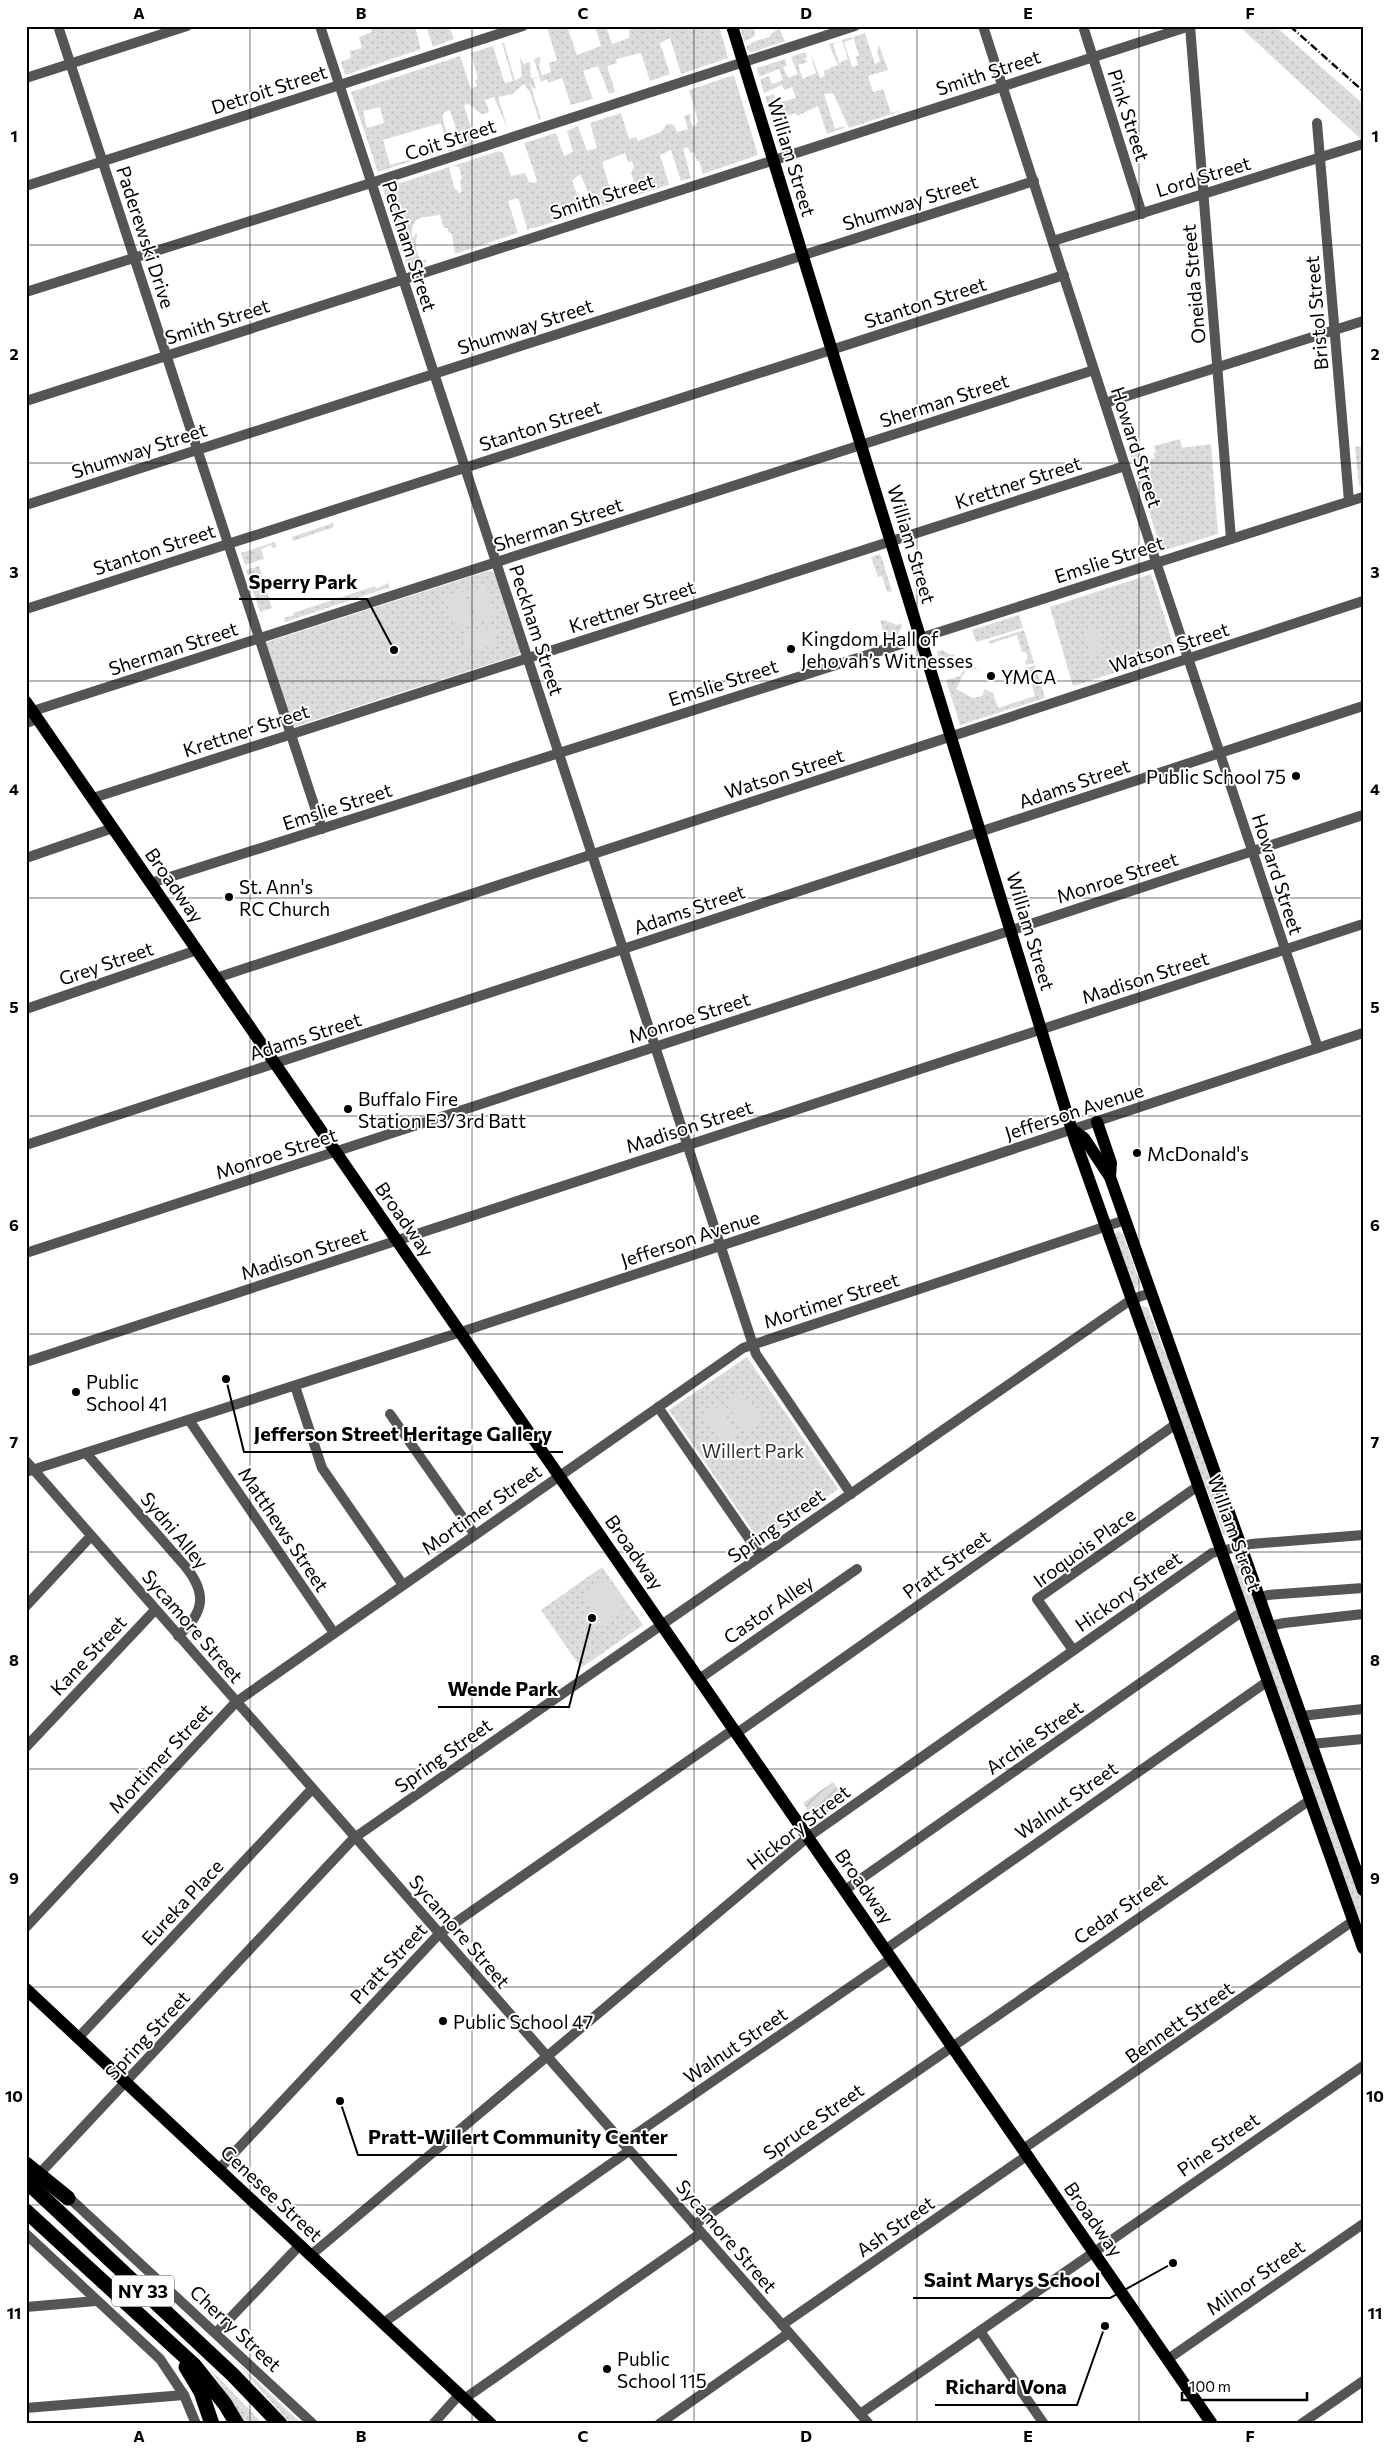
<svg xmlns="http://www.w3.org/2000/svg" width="1389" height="2450" font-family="Commissioner,sans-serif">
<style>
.grass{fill:url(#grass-dots);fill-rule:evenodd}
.garden{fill:url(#garden-furrows)}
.pitch{fill:#dcdcdc}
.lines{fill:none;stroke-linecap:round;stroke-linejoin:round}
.minor{stroke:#555;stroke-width:10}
.major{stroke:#000;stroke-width:12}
.highway{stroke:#000;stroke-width:15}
.rail{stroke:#000;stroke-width:2.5;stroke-dasharray:8 2.5 1 2.5;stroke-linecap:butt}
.grid{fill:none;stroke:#000;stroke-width:1;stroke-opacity:0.55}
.poi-dot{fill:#000;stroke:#fff;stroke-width:2}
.labels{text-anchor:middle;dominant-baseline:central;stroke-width:4;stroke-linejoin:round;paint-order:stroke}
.shield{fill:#fff;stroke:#4c4c4c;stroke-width:1}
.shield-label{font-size:18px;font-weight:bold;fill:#000}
.street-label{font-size:19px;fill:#000;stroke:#fff}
.poi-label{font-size:19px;fill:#000;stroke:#fff;text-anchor:start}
.park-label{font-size:19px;fill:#333;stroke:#fff}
.leader{fill:none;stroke:#000;stroke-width:2}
.callout-dot{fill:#000;stroke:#fff;stroke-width:2}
.callout-label{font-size:20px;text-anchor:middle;font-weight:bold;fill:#000;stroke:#fff;stroke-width:4;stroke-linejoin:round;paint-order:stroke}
.neatline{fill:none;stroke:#000;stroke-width:2}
.grid-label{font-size:16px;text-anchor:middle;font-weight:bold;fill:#000}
</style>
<defs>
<pattern id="grass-dots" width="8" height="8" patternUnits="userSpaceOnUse" patternTransform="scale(1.25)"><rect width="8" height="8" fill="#dcdcdc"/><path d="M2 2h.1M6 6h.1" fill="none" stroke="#bbb" stroke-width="1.8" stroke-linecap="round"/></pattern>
<pattern id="garden-furrows" width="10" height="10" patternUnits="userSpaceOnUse" patternTransform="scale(1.25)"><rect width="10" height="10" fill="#dcdcdc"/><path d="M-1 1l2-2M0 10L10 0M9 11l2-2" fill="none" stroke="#bbb"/></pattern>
</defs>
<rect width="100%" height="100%" fill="#fff"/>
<g class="grass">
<polygon points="370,26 415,26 421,49 345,75 341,62 351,58 350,51 362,48 359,37 372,32"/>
<polygon points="426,26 449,26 454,39 433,47"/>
<polygon points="554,26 567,26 577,55 601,46 595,26 606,26 612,44 629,38 630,26 655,26 657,30 666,26 719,26 728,58 681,74 670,38 660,43 670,74 650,81 641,53 616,59 617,63 607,66 615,91 609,94 598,66 583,71 593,99 571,105 562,78 548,83 547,79 541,82 534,59 541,57 539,66 542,75 551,72 549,63 557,60 547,28"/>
<polygon points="740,26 754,26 755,36 744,42"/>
<polygon points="1239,26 1275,26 1363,104 1363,141"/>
<polygon points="779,28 785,41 752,52 748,51 746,46 758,40 770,37 770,35"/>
<polygon points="865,33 875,64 880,61 877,52 879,45 888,70 868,76 873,92 883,89 891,113 906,109 849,128 833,93 824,94 835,129 844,126 845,128 827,134 818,106 797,116 796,113 781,117 783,127 775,128 765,97 774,94 778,103 796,98 792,87 784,90 782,85 764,93 760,79 769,76 772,84 783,80 779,69 759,77 757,68 785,59 787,66 783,67 788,78 798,74 791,57 805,52 807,57 804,59 808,62 798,65 803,79 816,73 810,51 820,78 825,76 824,71 827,69 829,71 829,68 838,65 829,44 841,41 833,44 839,63 848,59 842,40 852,37 853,39 844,42 852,67 858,65 856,57 859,55 853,37"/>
<path d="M 502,43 L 504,43 L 515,81 L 522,76 L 520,56 L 523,64 L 530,62 L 531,78 L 539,77 L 533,79 L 536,88 L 533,89 L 529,81 L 541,119 L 539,120 L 530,92 L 524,84 L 512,94 L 498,97 L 508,130 L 494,97 L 485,100 L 489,110 L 487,113 L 481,114 L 469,104 L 464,105 L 475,141 L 472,142 L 473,145 L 462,148 L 450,110 L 443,113 L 443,121 L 453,150 L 450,152 L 448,149 L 378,172 L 351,92 L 460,56 L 471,89 L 477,86 L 475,80 L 478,79 L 471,53 L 493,46 L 504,81 L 506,83 L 513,81 ZM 380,107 L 384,123 L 367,128 L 363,111 ZM 441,123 L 448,149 L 390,165 L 383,140 Z"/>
<path d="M 734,75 L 758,155 L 703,174 L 699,161 L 697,161 L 694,152 L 690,153 L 688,147 L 683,149 L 691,178 L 681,181 L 671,150 L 660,155 L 669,184 L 671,184 L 638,195 L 631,173 L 634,167 L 632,161 L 628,162 L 625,153 L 602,162 L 614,202 L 622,200 L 594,209 L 590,197 L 595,194 L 588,192 L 580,174 L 572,181 L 584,212 L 535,228 L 530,228 L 528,231 L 518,198 L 508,201 L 518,233 L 455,254 L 452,234 L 448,232 L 448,228 L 444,228 L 440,215 C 423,218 411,214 412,237 L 414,237 L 416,233 L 417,234 C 416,245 414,251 422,261 L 426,259 L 427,262 L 408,268 L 383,189 L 449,167 L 454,187 L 459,193 L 462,191 L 460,181 L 462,178 L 459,167 L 453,166 L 499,151 L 503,153 L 511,176 L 525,173 L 529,182 L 535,183 L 537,180 L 524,143 L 556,133 L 564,156 L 573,152 L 567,131 L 578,126 L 587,151 L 597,148 L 590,123 L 621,113 L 629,139 L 636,137 L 638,141 L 661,132 L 667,124 L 674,125 L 677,132 L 688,129 L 684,116 L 691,114 L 690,120 L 693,127 L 696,125 L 698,120 L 689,90 Z"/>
<polygon points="1180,439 1182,448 1211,444 1218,534 1162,551 1130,453 1135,451 1136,454 1140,454 1143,462 1155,458 1153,454 1156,452 1154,446"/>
<polygon points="1363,446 1363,485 1359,486 1355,447"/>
<polygon points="333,523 334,527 293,541 292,537"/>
<polygon points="275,542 277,547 272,548 271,545 261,549 264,559 245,565 241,553"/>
<polygon points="879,554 881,556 892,591 887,592 882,576 878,577 871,557"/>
<polygon points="259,566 272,608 260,612 246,570"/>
<polygon points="488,571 491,571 495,575 520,652 518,655 293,727 267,647 266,643 270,641"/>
<polygon points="1151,574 1176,653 1073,686 1050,607"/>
<polygon points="388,583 390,587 285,622 284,618 294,615 293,613 375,586 376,589"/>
<polygon points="1019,615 1023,628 976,642 972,630"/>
<polygon points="884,620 897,625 901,623 902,627 898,634 886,638 880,621"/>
<polygon points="1024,630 1034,663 1026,665 1025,660 1028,659 1026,652 1022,652 1017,635 989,644 989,641"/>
<polygon points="942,650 951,655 955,654 950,664 943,670 937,652"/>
<polygon points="1035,665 1045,698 960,725 946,680 960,676 965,669 973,666 980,672 973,668 965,671 956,689 973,698 982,696 985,689 993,693 998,708 1035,696 1027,668"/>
<polygon points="1118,1231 1123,1234 1140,1283 1136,1288 1133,1288 1113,1235"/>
<polygon points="1143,1306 1148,1308 1164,1351 1171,1359 1231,1534 1228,1536 1223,1534 1206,1487 1199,1479 1141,1307"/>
<polygon points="747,1357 838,1489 761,1543 669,1410"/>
<polygon points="1236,1562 1244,1564 1363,1900 1363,1940 1232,1565"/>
<polygon points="602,1567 643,1625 581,1668 541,1610"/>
<polygon points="234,2360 302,2424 291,2424"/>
<polygon points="210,2369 263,2424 245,2424"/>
</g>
<polygon class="garden" points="833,1782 846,1800 815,1821 803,1803"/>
<g class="pitch">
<polygon points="487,586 496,617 478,622 468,591"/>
<polygon points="464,592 473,624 455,629 445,598"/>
<polygon points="492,626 498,644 467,653 461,636"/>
<polygon points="1096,626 1104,650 1091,654 1083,630"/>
<polygon points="741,1391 761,1419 745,1430 725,1402"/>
<polygon points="719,1406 739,1434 723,1445 703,1417"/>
<polygon points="607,1579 627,1610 603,1626 583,1594"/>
</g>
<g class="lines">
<g class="minor">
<polyline points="58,26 322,829"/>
<polyline points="320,26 756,1354 851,1494"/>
<polyline points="983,26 1158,568 1318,1048"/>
<polyline points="1083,26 1142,214"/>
<polyline points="1190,26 1231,539"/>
<polyline points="26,78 187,26"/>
<polyline points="1317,123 1349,501"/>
<polyline points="26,186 523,26"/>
<polyline points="1053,241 1363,144"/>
<polyline points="26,292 371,183 855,26"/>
<polyline points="26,401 1190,26"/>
<polyline points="1105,403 1363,321"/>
<polyline points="26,505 1034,181"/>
<polyline points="26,609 1064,275"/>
<polyline points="33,711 1094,370"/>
<polyline points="26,723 38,719"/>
<polyline points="93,798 1125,466"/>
<polyline points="26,858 113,828"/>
<polyline points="151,883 1363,497"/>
<polyline points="216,978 1363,601"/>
<polyline points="26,1009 197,950"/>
<polyline points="26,1145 1363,706"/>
<polyline points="26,1253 1363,815"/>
<polyline points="26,1362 1363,924"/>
<polyline points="295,1386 322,1468 403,1585"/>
<polyline points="658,1407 761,1556"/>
<polyline points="390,1414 475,1535"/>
<polyline points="189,1420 334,1633"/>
<path d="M 86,1453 L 185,1566 C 208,1594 204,1613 178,1636"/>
<polyline points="26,1461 869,2424"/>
<polyline points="26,1472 461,1332 1363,1033"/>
<polyline points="1259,1598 1268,1595 1363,1588"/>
<polyline points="26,1606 91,1536"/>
<polyline points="1269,1626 1284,1623 1363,1614"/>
<polyline points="1073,1650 1037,1599 1198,1486"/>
<polyline points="699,1679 857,1569"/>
<polyline points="1301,1716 1363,1709"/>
<polyline points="737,1733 1176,1424"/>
<polyline points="1311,1744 1363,1739"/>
<polyline points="26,1747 155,1610"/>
<polyline points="845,1890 1243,1611"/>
<polyline points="26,1927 236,1702 743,1348 1125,1220"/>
<polyline points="886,1949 1268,1681"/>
<polyline points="78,2038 312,1789"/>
<polyline points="623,2143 892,1958"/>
<polyline points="1023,2149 1353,1921"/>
<polyline points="219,2169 439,1934 734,1729"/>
<polyline points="42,2171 354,1838 1132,1299 1151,1293"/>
<polyline points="64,2193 313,2424"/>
<polyline points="694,2225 1310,1800"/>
<polyline points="26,2234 160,2359 184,2395 196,2424"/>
<polyline points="311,2255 808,1837 1212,1553 1251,1544 1363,1535"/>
<polyline points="26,2307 96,2301"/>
<polyline points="383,2323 629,2151"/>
<polyline points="782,2325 1028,2155"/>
<polyline points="980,2331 1044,2424"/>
<polyline points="216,2333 300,2245"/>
<polyline points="1168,2359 1363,2224"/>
<polyline points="464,2399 701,2233"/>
<polyline points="26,2408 184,2395"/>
<polyline points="860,2414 1363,2066"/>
<polyline points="433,2424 459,2395"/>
<polyline points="659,2424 789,2333"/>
<polyline points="1301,2424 1363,2381"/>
</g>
<g class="major">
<polyline points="732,26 1075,1140 1363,1948"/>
<polyline points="26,702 1212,2424"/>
<polyline points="1097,1122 1111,1163 1110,1177"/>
<polyline points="1073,1130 1084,1138 1110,1177 1363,1890"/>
<polyline points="26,1989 491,2424"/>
</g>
<g class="highway">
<polyline points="26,2164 68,2198"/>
<polyline points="26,2181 233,2375 280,2424"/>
<polyline points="26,2211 194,2365 225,2404 237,2424"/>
<polyline points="186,2367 201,2392 212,2424"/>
</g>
<polyline class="rail" points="1290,26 1363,91"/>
</g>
<path class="grid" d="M 250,26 L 250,2424M 472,26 L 472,2424M 694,26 L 694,2424M 917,26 L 917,2424M 1139,26 L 1139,2424M 26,245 L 1363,245M 26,463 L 1363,463M 26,681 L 1363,681M 26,898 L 1363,898M 26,1116 L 1363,1116M 26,1334 L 1363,1334M 26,1552 L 1363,1552M 26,1769 L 1363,1769M 26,1987 L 1363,1987M 26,2205 L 1363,2205"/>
<g class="poi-dot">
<circle cx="791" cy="649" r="5"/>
<circle cx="991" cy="676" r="5"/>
<circle cx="1296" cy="776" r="5"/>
<circle cx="229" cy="897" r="5"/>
<circle cx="348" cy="1109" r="5"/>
<circle cx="1137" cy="1153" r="5"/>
<circle cx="76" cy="1392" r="5"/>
<circle cx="443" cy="2021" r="5"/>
<circle cx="607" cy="2369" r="5"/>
</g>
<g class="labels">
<rect class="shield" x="112" y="2275.5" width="62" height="31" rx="4"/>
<g class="shield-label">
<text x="143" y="2291">NY 33</text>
</g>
<g class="street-label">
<text transform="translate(988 72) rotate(-18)">Smith Street</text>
<text transform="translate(269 89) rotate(-18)">Detroit Street</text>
<text transform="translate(1129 115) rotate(72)">Pink Street</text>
<text transform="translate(450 139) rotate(-18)">Coit Street</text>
<text transform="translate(792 157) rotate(73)">William Street</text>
<text transform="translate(1203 176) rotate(-17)">Lord Street</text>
<text transform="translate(602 196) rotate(-18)">Smith Street</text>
<text transform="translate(910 202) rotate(-18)">Shumway Street</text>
<text transform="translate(146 237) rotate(72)">Paderewski Drive</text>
<text transform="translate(410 246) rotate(72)">Peckham Street</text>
<text transform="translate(1193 284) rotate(-95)">Oneida Street</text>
<text transform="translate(925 302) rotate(-18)">Stanton Street</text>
<text transform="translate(1316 313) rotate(-95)">Bristol Street</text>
<text transform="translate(217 321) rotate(-18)">Smith Street</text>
<text transform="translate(525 326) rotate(-18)">Shumway Street</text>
<text transform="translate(944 400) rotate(-18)">Sherman Street</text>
<text transform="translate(540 425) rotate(-18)">Stanton Street</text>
<text transform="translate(1137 447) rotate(72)">Howard Street</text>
<text transform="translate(139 450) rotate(-18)">Shumway Street</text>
<text transform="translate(1018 482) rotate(-18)">Krettner Street</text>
<text transform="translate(558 524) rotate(-18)">Sherman Street</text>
<text transform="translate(912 544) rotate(73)">William Street</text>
<text transform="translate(154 549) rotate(-18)">Stanton Street</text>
<text transform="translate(1109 559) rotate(-18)">Emslie Street</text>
<text transform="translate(632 606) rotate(-18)">Krettner Street</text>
<text transform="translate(537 630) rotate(72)">Peckham Street</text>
<text transform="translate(1169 647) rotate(-18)">Watson Street</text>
<text transform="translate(173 648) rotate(-18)">Sherman Street</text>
<text transform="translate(723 682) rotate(-18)">Emslie Street</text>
<text transform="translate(246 730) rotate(-18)">Krettner Street</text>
<text transform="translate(784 773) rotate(-18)">Watson Street</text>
<text transform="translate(1074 783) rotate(-19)">Adams Street</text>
<text transform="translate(337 806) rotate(-18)">Emslie Street</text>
<text transform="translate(1278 874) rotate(72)">Howard Street</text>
<text transform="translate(1117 877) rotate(-18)">Monroe Street</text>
<text transform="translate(175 885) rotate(55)">Broadway</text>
<text transform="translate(689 909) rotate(-19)">Adams Street</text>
<text transform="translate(1031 931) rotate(73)">William Street</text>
<text transform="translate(106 963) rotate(-19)">Grey Street</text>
<text transform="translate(1145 977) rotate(-18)">Madison Street</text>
<text transform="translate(689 1017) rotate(-18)">Monroe Street</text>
<text transform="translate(305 1036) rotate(-18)">Adams Street</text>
<text transform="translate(1074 1111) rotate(-18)">Jefferson Avenue</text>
<text transform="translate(689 1126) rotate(-18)">Madison Street</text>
<text transform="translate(276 1153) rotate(-18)">Monroe Street</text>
<text transform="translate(405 1219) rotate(55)">Broadway</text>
<text transform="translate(690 1238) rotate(-18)">Jefferson Avenue</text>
<text transform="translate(304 1253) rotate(-18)">Madison Street</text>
<text transform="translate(831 1300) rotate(-18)">Mortimer Street</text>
<text transform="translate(481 1509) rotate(-35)">Mortimer Street</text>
<text transform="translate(776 1525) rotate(-35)">Spring Street</text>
<text transform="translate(284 1529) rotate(56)">Matthews Street</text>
<text transform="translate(175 1530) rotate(50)">Sydni Alley</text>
<text transform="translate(1235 1533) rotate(70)">William Street</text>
<text transform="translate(1084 1547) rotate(-36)">Iroquois Place</text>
<text transform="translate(635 1552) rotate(55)">Broadway</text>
<text transform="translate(946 1564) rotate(-36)">Pratt Street</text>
<text transform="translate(1128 1591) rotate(-35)">Hickory Street</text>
<text transform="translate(768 1609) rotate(-35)">Castor Alley</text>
<text transform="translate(193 1626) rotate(49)">Sycamore Street</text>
<text transform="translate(88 1655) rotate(-47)">Kane Street</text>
<text transform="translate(1034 1737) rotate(-35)">Archie Street</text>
<text transform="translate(443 1755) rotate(-35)">Spring Street</text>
<text transform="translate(160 1758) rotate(-47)">Mortimer Street</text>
<text transform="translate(1066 1800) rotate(-35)">Walnut Street</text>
<text transform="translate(798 1827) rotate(-38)">Hickory Street</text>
<text transform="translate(865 1886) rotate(55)">Broadway</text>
<text transform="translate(182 1902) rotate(-47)">Eureka Place</text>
<text transform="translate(1120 1908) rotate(-35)">Cedar Street</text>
<text transform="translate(460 1931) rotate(49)">Sycamore Street</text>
<text transform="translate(388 1963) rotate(-47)">Pratt Street</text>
<text transform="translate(1179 2022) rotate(-35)">Bennett Street</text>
<text transform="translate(147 2035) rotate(-47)">Spring Street</text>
<text transform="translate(735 2045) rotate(-34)">Walnut Street</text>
<text transform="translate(813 2121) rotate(-35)">Spruce Street</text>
<text transform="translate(1218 2144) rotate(-35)">Pine Street</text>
<text transform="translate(272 2193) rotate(43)">Genesee Street</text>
<text transform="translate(1094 2219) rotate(55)">Broadway</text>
<text transform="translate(895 2226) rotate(-35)">Ash Street</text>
<text transform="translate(727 2236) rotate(49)">Sycamore Street</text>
<text transform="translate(1255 2277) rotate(-35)">Milnor Street</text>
<text transform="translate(236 2328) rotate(43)">Cherry Street</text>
</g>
<g class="poi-label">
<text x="801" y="638">Kingdom Hall of<tspan x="801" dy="22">Jehovah’s Witnesses</tspan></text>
<text x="1001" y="676">YMCA</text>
<text x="1286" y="776" text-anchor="end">Public School 75</text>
<text x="239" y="886">St. Ann's<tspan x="239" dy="22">RC Church</tspan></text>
<text x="358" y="1098">Buffalo Fire<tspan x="358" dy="22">Station E3/3rd Batt</tspan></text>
<text x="1147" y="1153">McDonald's</text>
<text x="86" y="1381">Public<tspan x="86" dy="22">School 41</tspan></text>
<text x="453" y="2021">Public School 47</text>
<text x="617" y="2358">Public<tspan x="617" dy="22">School 115</tspan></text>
</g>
<g class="park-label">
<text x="753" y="1450">Willert Park</text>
</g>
</g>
<path class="leader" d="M394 650L367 599H239M226 1379L244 1452H563M592 1618L569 1707H438M340 2101L358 2155H677M1173 2263L1110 2298H913M1105 2326L1077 2405H935"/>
<g class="callout-dot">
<circle cx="394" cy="650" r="5"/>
<circle cx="226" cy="1379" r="5"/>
<circle cx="592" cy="1618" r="5"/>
<circle cx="340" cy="2101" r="5"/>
<circle cx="1173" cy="2263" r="5"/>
<circle cx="1105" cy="2326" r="5"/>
</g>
<g class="callout-label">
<text x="303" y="589">Sperry Park</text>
<text x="403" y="1441">Jefferson Street Heritage Gallery</text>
<text x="503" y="1696">Wende Park</text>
<text x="518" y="2144">Pratt-Willert Community Center</text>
<text x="1012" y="2287">Saint Marys School</text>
<text x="1006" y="2394">Richard Vona</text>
</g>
<rect width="1389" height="2450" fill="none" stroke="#ffffff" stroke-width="55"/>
<path d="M1182 2392v8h125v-8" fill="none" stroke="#000000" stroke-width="2.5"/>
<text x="1189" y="2392" font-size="15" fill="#000000" stroke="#ffffff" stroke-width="4" paint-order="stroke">100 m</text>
<rect x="28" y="28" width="1334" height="2394" class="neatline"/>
<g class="grid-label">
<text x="139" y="19">A</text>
<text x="361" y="19">B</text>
<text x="583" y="19">C</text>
<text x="806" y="19">D</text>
<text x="1028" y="19">E</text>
<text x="1250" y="19">F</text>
<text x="14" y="142">1</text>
<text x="1375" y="142">1</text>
<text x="14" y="360">2</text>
<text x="1375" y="360">2</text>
<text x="14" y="578">3</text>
<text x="1375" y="578">3</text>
<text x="14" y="795">4</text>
<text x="1375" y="795">4</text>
<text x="14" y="1013">5</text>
<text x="1375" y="1013">5</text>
<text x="14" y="1231">6</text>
<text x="1375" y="1231">6</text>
<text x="14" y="1448">7</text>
<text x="1375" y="1448">7</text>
<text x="14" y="1666">8</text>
<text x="1375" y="1666">8</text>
<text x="14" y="1884">9</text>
<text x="1375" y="1884">9</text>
<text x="14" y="2102">10</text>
<text x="1375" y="2102">10</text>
<text x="14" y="2319">11</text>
<text x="1375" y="2319">11</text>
<text x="139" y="2442">A</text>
<text x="361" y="2442">B</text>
<text x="583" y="2442">C</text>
<text x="806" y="2442">D</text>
<text x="1028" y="2442">E</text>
<text x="1250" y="2442">F</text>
</g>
</svg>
